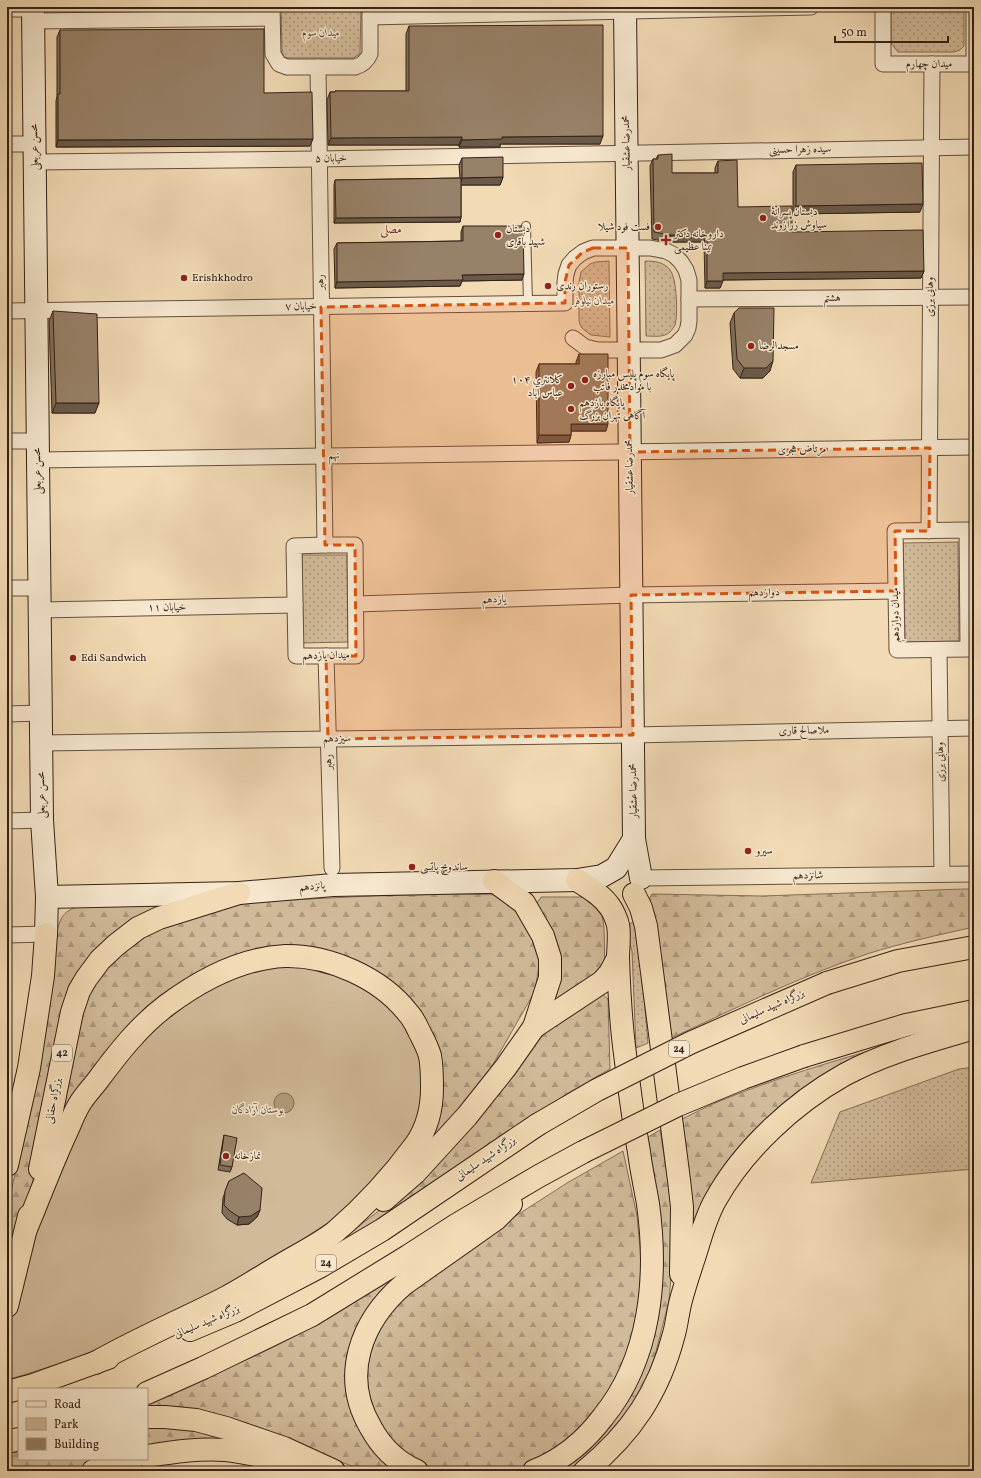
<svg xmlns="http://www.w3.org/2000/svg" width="981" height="1478" font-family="Vollkorn,Amiri,serif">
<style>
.grass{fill:url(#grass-dots);stroke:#836d58}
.forest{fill:url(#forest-firs);stroke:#836d58}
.park{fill:#d1ba99;stroke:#836d58}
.water{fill:#b19b7e;stroke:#7f6a54}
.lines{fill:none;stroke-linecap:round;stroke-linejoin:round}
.service-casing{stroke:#644e3e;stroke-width:10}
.minor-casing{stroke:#644e3e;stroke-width:17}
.secondary-casing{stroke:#352016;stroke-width:24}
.trunk-casing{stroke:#352016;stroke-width:24}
.service{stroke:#f6e7ce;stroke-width:8}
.minor{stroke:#f6e7ce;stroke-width:15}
.secondary{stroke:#f6e7ce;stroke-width:22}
.trunk{stroke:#f1dab4;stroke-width:22}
.trunk-bridge-casing{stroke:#352016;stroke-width:24;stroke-linecap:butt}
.trunk-bridge{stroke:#f1dab4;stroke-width:22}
.wall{fill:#826f59;stroke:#352016}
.shaded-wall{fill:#6a5a49;stroke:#352016}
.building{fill:#978168;stroke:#352016}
.marked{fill:#d6530d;fill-opacity:0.2;stroke:#d6530d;stroke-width:3;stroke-dasharray:8 5;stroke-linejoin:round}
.poi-dot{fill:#8f2418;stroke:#f6e7ce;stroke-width:1.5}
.labels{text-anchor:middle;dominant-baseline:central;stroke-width:3;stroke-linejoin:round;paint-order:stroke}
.shield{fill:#f6e7ce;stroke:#6f5c4d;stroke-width:1}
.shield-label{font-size:10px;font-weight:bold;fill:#352016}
.park-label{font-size:11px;font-style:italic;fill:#5c4637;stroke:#f6e7ce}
.street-label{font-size:11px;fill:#352016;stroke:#f6e7ce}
.poi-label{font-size:11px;fill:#352016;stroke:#f6e7ce;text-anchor:start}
.neighbourhood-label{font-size:12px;fill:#7a1f14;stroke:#f6e7ce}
</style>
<defs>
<pattern id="grass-dots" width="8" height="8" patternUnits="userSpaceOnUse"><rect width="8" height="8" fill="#d1ba99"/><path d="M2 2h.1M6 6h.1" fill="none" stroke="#aa977c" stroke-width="1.8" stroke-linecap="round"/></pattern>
<pattern id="forest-firs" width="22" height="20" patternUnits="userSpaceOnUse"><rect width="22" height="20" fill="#d1ba99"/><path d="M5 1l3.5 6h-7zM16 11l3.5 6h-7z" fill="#aa977c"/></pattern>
</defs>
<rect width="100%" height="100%" fill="#f1dab4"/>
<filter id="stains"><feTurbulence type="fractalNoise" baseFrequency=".005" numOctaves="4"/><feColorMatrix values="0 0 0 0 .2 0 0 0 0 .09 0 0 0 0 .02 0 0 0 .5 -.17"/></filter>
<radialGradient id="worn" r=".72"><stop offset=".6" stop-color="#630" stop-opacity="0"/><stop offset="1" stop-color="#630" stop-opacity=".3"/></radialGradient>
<g class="grass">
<polygon points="281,7 361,7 360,54 353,58 288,58 284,57 282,52"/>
<polygon points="891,7 964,7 964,46 960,50 954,52 898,52 891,43"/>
<polygon points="609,261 610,337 591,335 583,329 580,325 579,320 579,283 581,272 590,264 596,262"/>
<path d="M 645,261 C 655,261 664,262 670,270 C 677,278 678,315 675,325 C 674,327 672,330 670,332 C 663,338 654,336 646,336 Z"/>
<polygon points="958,542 959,641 905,642 903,543"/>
<polygon points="302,555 347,555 348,642 303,643"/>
<polygon points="635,922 644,996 648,1043 636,1048 632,951 627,935 628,925 631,923"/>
<polygon points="974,1067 974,1169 811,1183 840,1112 959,1069"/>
</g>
<g class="forest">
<path d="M 964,889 L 974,889 L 974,927 C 938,935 902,943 867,954 C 798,977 732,1010 665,1041 L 650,897 L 652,894 L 762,896 Z"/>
<polygon points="457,894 501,895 536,933 539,965 535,991 476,1094 417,1161 59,1134 79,1005 99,972 155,928 229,903 370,896"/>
<path d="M 217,897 L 103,948 L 39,1149 L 31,1190 L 17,1244 L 7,1240 L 7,1208 L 20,1153 L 55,940 C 60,920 60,911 81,906 Z"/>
<polygon points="541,897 584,897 601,909 604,927 605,975 544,1014 535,906"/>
<polygon points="601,993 608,999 610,1069 570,1092 493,1143 391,1215 277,1277 347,1235 393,1200 546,1029"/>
<path d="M 890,1045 L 763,1132 L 688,1257 L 676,1122 C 691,1115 705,1107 720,1101 C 776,1078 833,1061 890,1045 Z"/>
<polygon points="660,1130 671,1199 671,1277 669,1301 654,1359 645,1384 633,1407 598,1446 567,1471 545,1471 623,1400 659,1208 648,1137"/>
<polygon points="623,1151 637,1216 641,1259 638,1341 593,1422 526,1469 519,1471 431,1471 422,1468 386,1441 362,1381 379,1318 430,1271 567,1183"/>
<path d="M 480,1222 L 404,1277 L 352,1365 L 402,1471 L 365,1471 L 307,1449 L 147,1414 L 147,1401 C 197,1380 249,1361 297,1335 C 360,1301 420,1261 480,1222 Z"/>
<polygon points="172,1421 283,1456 147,1450 147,1422"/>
<polygon points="19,1451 19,1459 113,1459 98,1463 80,1471 7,1471 7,1454"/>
</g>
<polygon class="park" points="311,965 375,990 408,1024 419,1048 425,1094 414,1134 349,1209 223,1291 133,1335 69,1361 7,1380 7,1333 9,1326 30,1248 81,1110 173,1007 253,967"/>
<circle class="water" cx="284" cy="1103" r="10"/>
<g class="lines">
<defs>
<polyline id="service" points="526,226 528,303"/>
<g id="minor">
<path d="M 272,7 L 273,54 L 279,64 L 287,67 L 355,67 C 362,65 367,61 370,54 L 370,8"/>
<polyline points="883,7 883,64 974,64 974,7"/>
<polyline points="7,9 33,9"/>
<polyline points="370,17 811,7"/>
<polyline points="33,21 272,18"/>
<polyline points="318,67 325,545"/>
<polyline points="7,144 35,144"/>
<polyline points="35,162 319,159 974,147"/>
<polyline points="689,299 974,297"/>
<polyline points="7,311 565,303 565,282 566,274 569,265 575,258 583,252 593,248 650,248 666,251 674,255 681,262 686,270 689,280 689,321 688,328 685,335 675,345 661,350 598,350 585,347 573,338"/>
<polyline points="7,441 38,441"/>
<polyline points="38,460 974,447"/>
<polygon points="967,530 968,649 897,650 895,531"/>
<polyline points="929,531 932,64"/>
<polygon points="325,545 355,545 356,656 296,656 294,546"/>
<polyline points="7,588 40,588"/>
<polyline points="356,604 631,595 896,591"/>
<polyline points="40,610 295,605"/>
<polyline points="939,650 942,874"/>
<polyline points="326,656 332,868"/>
<polyline points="7,714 41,713"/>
<polyline points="41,743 633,735 974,728"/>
<polyline points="7,821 42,820"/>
<polyline points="641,878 974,874"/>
<polyline points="7,935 46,934"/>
</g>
<g id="secondary">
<polyline points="33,7 42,820 47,897 46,934"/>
<polyline points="625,7 634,839 641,878"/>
<polyline points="47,897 239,893 333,885 577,880 602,876 616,868 634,839"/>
</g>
<g id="trunk">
<polyline points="634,894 641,908 646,926 679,1180 682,1207 681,1274"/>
<polyline points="827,983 898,961 974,947"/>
<polyline points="534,1027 602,982 610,973 618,958"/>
<polyline points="804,1056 906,1025 974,1011"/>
<polyline points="7,1165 29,1068 43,976 46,934"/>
<polyline points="40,1169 72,1012 79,991 86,979 100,960 116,945 138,928 159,918 239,893"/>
<polyline points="384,1200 415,1173 467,1116 506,1067 534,1027 550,978 550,958 543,936 524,903 494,881"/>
<path d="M 26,1229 C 39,1198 51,1166 65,1135 C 70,1125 73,1115 79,1105 C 84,1096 92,1088 98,1080 C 118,1053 140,1025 167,1005 C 202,979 242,958 285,956 C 329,955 381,978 408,1013 C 413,1018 416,1025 419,1031 C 423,1039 428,1048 430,1056 C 432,1066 432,1078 432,1088 C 432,1108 427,1128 416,1144 C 394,1174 364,1207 336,1231 C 322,1243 297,1255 281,1265 C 262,1276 244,1288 225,1298 C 182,1320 137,1339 95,1363"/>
<polyline points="7,1306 29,1216"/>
<polyline points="190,1330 235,1311 321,1266 382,1230 537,1125"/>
<polyline points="7,1392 33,1385 108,1358"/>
<polyline points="147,1393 203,1368 312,1315 408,1256 456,1225 539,1176 583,1152"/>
<polyline points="147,1417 165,1417 196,1420 226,1428 284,1448 334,1471"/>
<polyline points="7,1442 19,1439"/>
<path d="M 147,1456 C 173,1452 199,1448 225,1450 C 246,1452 266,1457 286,1462"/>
<polyline points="93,1471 132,1459"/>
<path d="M 417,1471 C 396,1462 382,1448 371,1428 C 340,1376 361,1321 404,1284 L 496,1219 L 511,1204"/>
<path d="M 534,1471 C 562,1460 585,1441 603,1417 C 651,1358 658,1277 648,1204 C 645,1186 641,1169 639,1152 C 633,1119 629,1086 625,1054 C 621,1024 619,988 618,958 C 618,948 620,935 618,925 C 617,920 613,911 610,907 C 602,895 589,888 577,880"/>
<path d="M 585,1471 C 631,1434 659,1392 674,1334 C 677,1323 678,1311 681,1300 C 685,1285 690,1270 695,1255 C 701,1236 706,1216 716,1199 C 744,1149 794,1103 844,1075 C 884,1053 930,1041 974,1028"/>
</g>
</defs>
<use href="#service" class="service-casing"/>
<use href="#minor" class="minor-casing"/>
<use href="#secondary" class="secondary-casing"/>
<use href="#trunk" class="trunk-casing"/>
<use href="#service" class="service"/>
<use href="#minor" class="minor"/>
<use href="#secondary" class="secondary"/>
<use href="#trunk" class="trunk"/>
<defs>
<g id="trunk-bridge">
<polyline points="537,1125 597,1090 690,1043 827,983"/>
<polyline points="583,1152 678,1105 743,1078 804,1056"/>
</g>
</defs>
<use href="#trunk-bridge" class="trunk-bridge-casing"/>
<use href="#trunk-bridge" class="trunk-bridge"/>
</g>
<g class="wall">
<polygon points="409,26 600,144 500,144 500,147 459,147 459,145 328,145 327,100 330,92 335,92 335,91 406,91 406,34"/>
<polygon points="60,30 264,93 310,146 56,147 56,101 57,96 57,37"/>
<polygon points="658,155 672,173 715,173 715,168 718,161 738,207 792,232 924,271 921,278 723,280 720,288 705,288 704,242 669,242 652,239 650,166 653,159 656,159"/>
<polygon points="462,158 503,177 500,185 461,185 461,217 460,222 334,223 334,185 335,180 460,178 459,165"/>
<polygon points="796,165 920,212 793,214 793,172"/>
<polygon points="463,226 522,280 462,281 460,286 335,288 334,249 337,243 461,241 461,232"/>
<polygon points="53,311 95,413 52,413 49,321"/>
<polygon points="734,313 770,371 763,378 740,378 733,369 730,323"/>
<polygon points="579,354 606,431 571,431 571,435 569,442 537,443 536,372 539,364 576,364 576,362"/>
<polygon points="224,1135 232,1167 230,1172 218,1170 223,1140"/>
<polygon points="229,1181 260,1210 257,1217 249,1224 237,1225 227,1219 222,1213 223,1198"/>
</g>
<g class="shaded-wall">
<polygon points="603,136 600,144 500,144 500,147 459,147 462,140 502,137"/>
<polygon points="462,137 459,145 328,145 331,138"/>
<polygon points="313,139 310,146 56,147 58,140"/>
<polygon points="503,177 500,185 460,185 462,178"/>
<polygon points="923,204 920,212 793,214 796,206"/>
<polygon points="461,217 460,222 334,223 336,218"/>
<polygon points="707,234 704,242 669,242 671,235"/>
<polygon points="924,271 921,278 720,280 723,273"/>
<polygon points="524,274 522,280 462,281 460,286 335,288 337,282 462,275"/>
<polygon points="707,281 723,281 720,288 705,288"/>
<polygon points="773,361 770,371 763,378 740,378 744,368"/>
<polygon points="56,403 99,403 95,413 52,413"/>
<polygon points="571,424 608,424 606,431 569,431"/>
<polygon points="539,435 571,435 569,442 537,443"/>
<polygon points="260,1210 257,1217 249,1224 237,1225 239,1217"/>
</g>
<g class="building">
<polygon points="603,25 603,136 502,137 502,139 462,140 462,137 331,138 330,92 335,92 335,91 409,91 409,26"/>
<polygon points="264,29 264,93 312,92 313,139 58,140 58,94 60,94 60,30"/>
<polygon points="672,154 672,173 718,173 718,161 737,160 738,207 792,206 792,232 923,230 924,271 723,273 723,281 707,281 707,234 671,235 654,232 653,159 658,159 658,155"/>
<polygon points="503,157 503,177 462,178 462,158"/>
<polygon points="922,163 923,204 796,206 796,165"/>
<polygon points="461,178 461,217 336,218 335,180"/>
<polygon points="463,226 523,226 524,274 462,275 463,280 337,282 337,243 463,241"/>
<polygon points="739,308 774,308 773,361 766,368 744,368 737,359 734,313"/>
<polygon points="53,311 97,314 99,403 56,403"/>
<polygon points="579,354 608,354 608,424 571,424 571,435 539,435 539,364 579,364"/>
<polygon points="224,1135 237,1138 232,1167 220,1165"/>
<polygon points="244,1173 262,1188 260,1210 251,1216 239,1217 230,1211 224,1205 225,1191 229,1181"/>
</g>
<path class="marked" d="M 593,248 L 628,248 L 630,452 L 930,448 L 929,531 L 895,531 L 896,591 L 631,595 L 633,735 L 328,739 L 326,656 L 356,656 L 355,545 L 325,545 L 321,307 L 565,303 L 565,282 L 569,265 L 583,252 Z"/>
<g class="poi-dot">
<circle cx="763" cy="218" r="4"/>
<circle cx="658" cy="227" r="4"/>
<circle cx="498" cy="235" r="4"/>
<path d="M664 234h4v4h4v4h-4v4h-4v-4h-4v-4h4z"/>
<circle cx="184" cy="278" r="4"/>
<circle cx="548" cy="286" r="4"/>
<circle cx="751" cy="346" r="4"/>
<circle cx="585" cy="380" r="4"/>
<circle cx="571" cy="386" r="4"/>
<circle cx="571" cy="409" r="4"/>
<circle cx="73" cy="658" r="4"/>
<circle cx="748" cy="851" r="4"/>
<circle cx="412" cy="867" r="4"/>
<circle cx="226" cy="1156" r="4"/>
</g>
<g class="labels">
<g class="shield">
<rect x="669" y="1041" width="20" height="16" rx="3"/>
<rect x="52" y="1045" width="20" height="16" rx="3"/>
<rect x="316" y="1255" width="20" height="16" rx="3"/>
</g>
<g class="shield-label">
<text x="679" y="1049">24</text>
<text x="62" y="1053">42</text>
<text x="326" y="1263">24</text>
</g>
<g class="park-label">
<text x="321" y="33">میدان سوم</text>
<text x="594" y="301">میدان نیلوفر</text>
<text x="258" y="1110">بوستان آزادگان</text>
</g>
<g class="street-label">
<text x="929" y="64">میدان چهارم</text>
<text transform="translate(627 143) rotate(-91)">محمدرضا عشقیار</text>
<text transform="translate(35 147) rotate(-91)">محسن عربعلی</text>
<text transform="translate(800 150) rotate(-1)">سیده زهرا حسینی</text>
<text transform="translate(331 159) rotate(-1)">خیابان ۵</text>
<text transform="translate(321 282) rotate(-91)">رهبر</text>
<text transform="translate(930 297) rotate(-90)">وهابی برزی</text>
<text x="832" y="298">هشتم</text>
<text transform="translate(301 307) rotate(-1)">خیابان ۷</text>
<text transform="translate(802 450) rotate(-1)">مرتاض هجری</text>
<text transform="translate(334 456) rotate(-1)">نهم</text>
<text transform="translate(630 467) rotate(-91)">محمدرضا عشقیار</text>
<text transform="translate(38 471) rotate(-91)">محسن عربعلی</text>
<text transform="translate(764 593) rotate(-1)">دوازدهم</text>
<text transform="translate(494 600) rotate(-2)">یازدهم</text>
<text transform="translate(167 608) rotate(-1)">خیابان ۱۱</text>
<text transform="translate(896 615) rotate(-91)">میدان دوازدهم</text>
<text transform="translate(326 656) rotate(-1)">میدان یازدهم</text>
<text transform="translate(804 731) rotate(-1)">ملاصالح قاری</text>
<text transform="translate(337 739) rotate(-1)">سیزدهم</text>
<text transform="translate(329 762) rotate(-92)">رهبر</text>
<text transform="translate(941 762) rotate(-91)">وهابی برزی</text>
<text transform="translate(634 791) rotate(-91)">محمدرضا عشقیار</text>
<text transform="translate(42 795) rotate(-91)">محسن عربعلی</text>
<text transform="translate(808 876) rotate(-1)">شانزدهم</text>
<text transform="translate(312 887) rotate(-5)">پانزدهم</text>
<text transform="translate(772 1007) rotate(-24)">بزرگراه شهید سلیمانی</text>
<text transform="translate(54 1101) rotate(-80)">بزرگراه حقانی</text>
<text transform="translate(486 1159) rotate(-34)">بزرگراه شهید سلیمانی</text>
<text transform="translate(207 1322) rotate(-23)">بزرگراه شهید سلیمانی</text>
</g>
<g class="poi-label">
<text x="771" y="212">دبستان پسرانهٔ<tspan x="771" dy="13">سیاوش زرازوند</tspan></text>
<text x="650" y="227" text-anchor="end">فست فود شیلا</text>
<text x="506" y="229">دبستان<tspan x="506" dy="13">شهید باقری</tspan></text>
<text x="674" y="234">داروخانه دکتر<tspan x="674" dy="13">تینا عظیمی</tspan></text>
<text x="192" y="278">Erishkhodro</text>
<text x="556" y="286">رستوران رندی</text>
<text x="759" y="346">مسجدالرضا</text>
<text x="593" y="374">پایگاه سوم پلیس مبارزه<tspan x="593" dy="13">با موادمخدر فاتب</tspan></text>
<text x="563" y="380" text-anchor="end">کلانتری ۱۰۴<tspan x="563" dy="13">عباس آباد</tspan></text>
<text x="579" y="403">پایگاه یازدهم<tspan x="579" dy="13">آگاهی تهران بزرگ</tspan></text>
<text x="81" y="658">Edi Sandwich</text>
<text x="756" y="851">سیرو</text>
<text x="420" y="867">ساندویچ پاتسی</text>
<text x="234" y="1156">نمازخانه</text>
</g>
<g class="neighbourhood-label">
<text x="391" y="230">مصلی</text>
</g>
</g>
<rect width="981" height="1478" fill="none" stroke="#f1dab4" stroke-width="24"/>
<rect x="8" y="8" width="965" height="1462" fill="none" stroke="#352016" stroke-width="2"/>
<rect x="12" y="12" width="957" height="1454" fill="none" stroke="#352016"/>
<rect x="18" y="1388" width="130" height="72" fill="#f6e7ce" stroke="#a99784"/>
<rect x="26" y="1401" width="20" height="6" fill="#f6e7ce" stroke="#a99784"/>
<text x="54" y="1408" font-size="12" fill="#352016">Road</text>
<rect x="26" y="1418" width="20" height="12" fill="#d1ba99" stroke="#a99784"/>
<text x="54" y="1428" font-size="12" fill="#352016">Park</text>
<rect x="26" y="1438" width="20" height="12" fill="#978168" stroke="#a99784"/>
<text x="54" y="1448" font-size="12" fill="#352016">Building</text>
<path d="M835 36v6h113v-6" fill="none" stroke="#352016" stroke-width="2"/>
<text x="841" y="36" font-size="12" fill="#352016" stroke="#f6e7ce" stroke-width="3" paint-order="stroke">50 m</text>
<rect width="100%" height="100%" filter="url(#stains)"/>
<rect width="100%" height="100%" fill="url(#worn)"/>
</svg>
